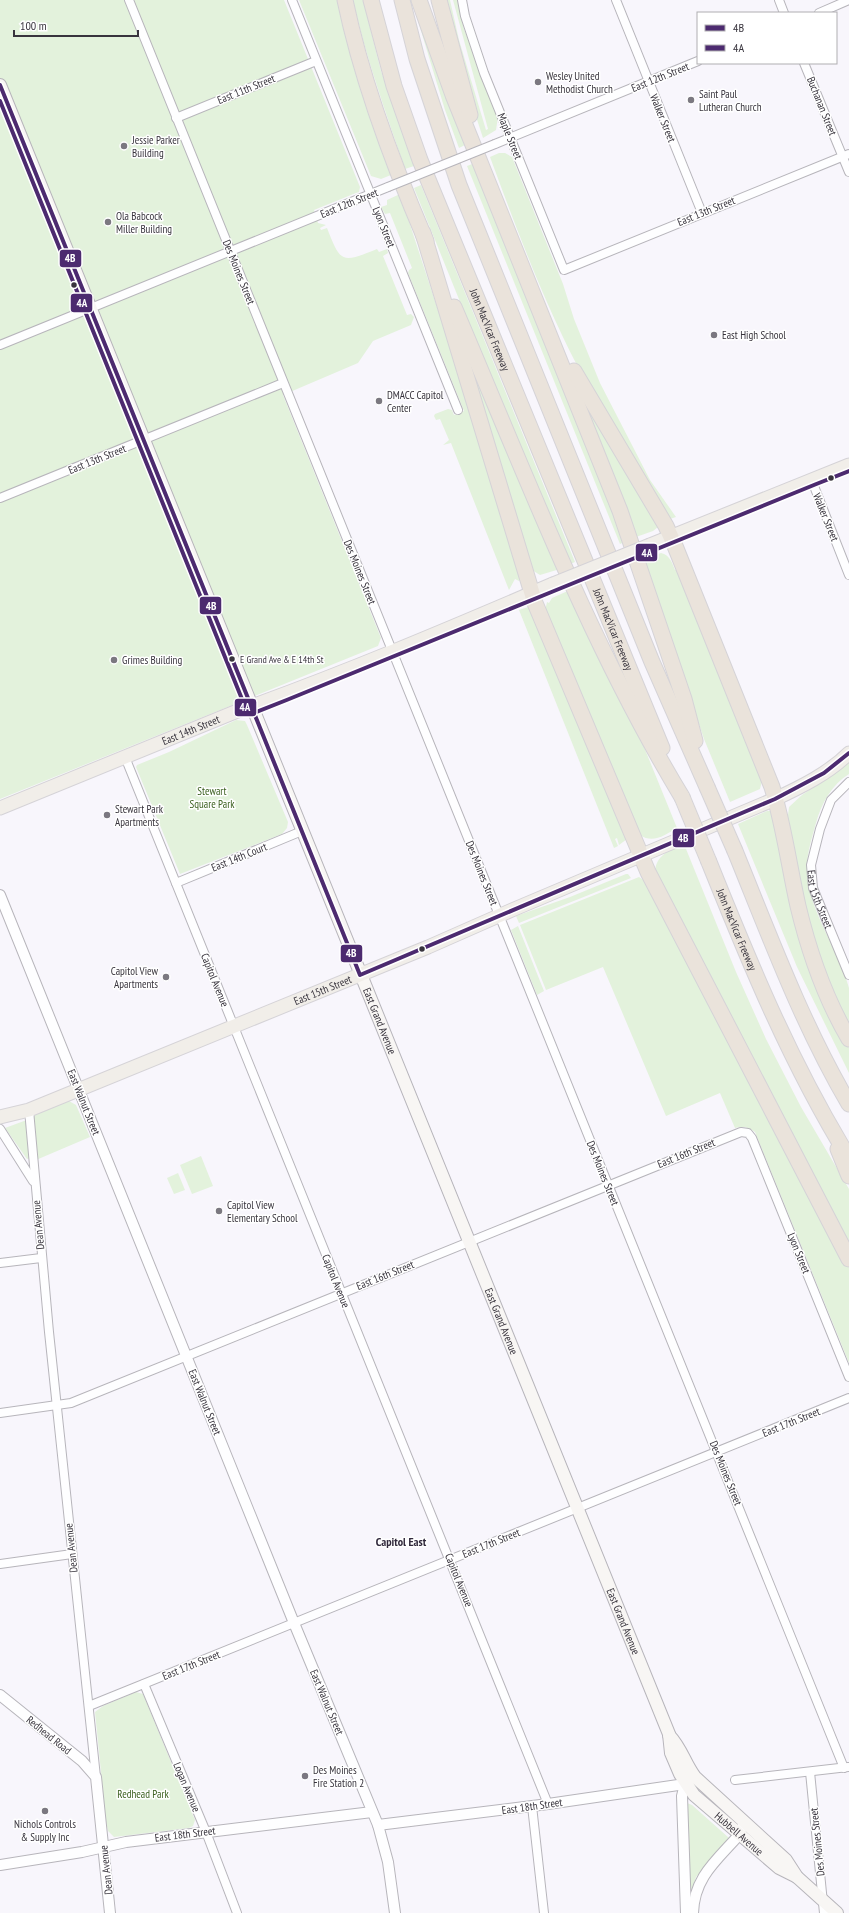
<svg xmlns="http://www.w3.org/2000/svg" width="849" height="1913" font-family="'PT Sans Narrow',sans-serif">
<style>
.green{fill:#e3f2dc}
.lines{fill:none;stroke-linecap:round;stroke-linejoin:round}
.minor-casing{stroke:#b7b5bb;stroke-width:10}
.tertiary-casing{stroke:#b7b5bb;stroke-width:12}
.secondary-casing{stroke:#b7b5bb;stroke-width:14}
.primary-casing{stroke:#d5d3d7;stroke-width:15}
.motorway-casing{stroke:#d5d3d7;stroke-width:17}
.minor{stroke:#fefeff;stroke-width:8}
.tertiary{stroke:#fefeff;stroke-width:10}
.secondary{stroke:#f8f6f4;stroke-width:12}
.primary{stroke:#f1eee9;stroke-width:13}
.motorway{stroke:#eae3db;stroke-width:15}
.minor-bridge-casing{stroke:#b7b5bb;stroke-width:10;stroke-linecap:butt}
.primary-bridge-casing{stroke:#d5d3d7;stroke-width:15;stroke-linecap:butt}
.motorway-bridge-casing{stroke:#d5d3d7;stroke-width:17;stroke-linecap:butt}
.minor-bridge{stroke:#fefeff;stroke-width:8}
.primary-bridge{stroke:#f1eee9;stroke-width:13}
.motorway-bridge{stroke:#eae3db;stroke-width:15}
.bus-1-casing{stroke:#fff;stroke-width:7}
.bus-2-casing{stroke:#fff;stroke-width:7}
.bus-1{stroke:#4c2a6f;stroke-width:4}
.bus-2{stroke:#4c2a6f;stroke-width:4}
.poi-dot{fill:#7b7880;stroke:#fff;stroke-width:1.5}
.bus-dot{fill:#38343d;stroke:#fff;stroke-width:1.5}
.labels{text-anchor:middle;dominant-baseline:central;stroke-width:3;stroke-linejoin:round;paint-order:stroke}
.bus-label{font-size:10px;fill:#38343d;stroke:#fff;text-anchor:start}
.poi-label{font-size:11px;fill:#38343d;stroke:#fff;text-anchor:start}
.street-label{font-size:11px;fill:#38343d;stroke:#fff}
.park-label{font-size:11px;fill:#395e1d;stroke:#fff}
.neighbourhood-label{font-size:12px;font-weight:bold;fill:#30283b;stroke:#fff}
.line-badge{stroke:#fff;stroke-width:1.5}
.badge-label{font-size:11px;text-anchor:middle;font-weight:bold;fill:#fff}
</style>
<rect width="100%" height="100%" fill="#f8f6fc"/>
<g class="green">
<path d="M 0,0 L 284,0 L 360,187 L 359,192 L 356,193 L 314,210 L 318,223 L 326,225 L 320,228 L 321,230 L 327,228 C 341,264 342,263 377,249 L 379,252 L 387,249 L 388,253 L 383,256 L 407,315 L 411,314 L 414,317 L 411,325 L 373,341 L 358,363 L 283,395 L 381,638 L 378,646 L 0,799 Z"/>
<polygon points="299,0 340,0 391,175 381,179 371,176"/>
<path d="M 353,0 L 363,0 L 381,71 L 414,166 L 405,169 C 386,113 366,58 353,0 Z"/>
<polygon points="445,0 450,0 459,40 486,130 488,129 453,0 457,0 464,29 498,117 496,130 483,138 467,89"/>
<polygon points="415,11 467,144 459,148 445,110"/>
<path d="M 499,153 L 505,153 L 512,157 L 563,284 L 574,319 L 600,383 L 650,480 L 676,517 L 670,519 C 642,473 612,429 586,382 C 547,311 518,233 490,157 Z"/>
<polygon points="475,163 627,541 620,544 467,166"/>
<polygon points="421,185 575,562 570,564 509,423 414,188"/>
<polygon points="400,194 485,454 520,578 519,581 515,579 509,590 451,443 443,445 449,440 440,419 436,420 434,416 435,414 448,409 452,410 454,415 464,411 408,273 409,270 412,268 390,213 385,214 381,207 387,205 387,200"/>
<polygon points="464,344 560,569 540,575 532,570"/>
<polygon points="581,396 658,527 653,531 636,537"/>
<path d="M 661,553 C 670,555 672,563 675,570 L 679,570 L 762,781 L 760,789 L 730,802 L 704,739 L 644,560 Z"/>
<path d="M 570,590 L 644,747 L 677,828 C 665,835 653,844 640,835 L 545,611 L 547,602 L 549,603 L 552,598 Z"/>
<polygon points="531,606 627,839 619,845 617,838 615,839 618,846 614,848 519,610"/>
<polygon points="236,720 245,721 247,725 288,822 287,828 282,834 180,874 136,767 137,765 169,752"/>
<path d="M 849,759 L 849,774 C 832,784 821,804 816,823 C 812,838 807,852 807,868 C 806,907 839,950 849,988 C 849,999 849,1013 849,1024 L 826,975 L 807,913 L 787,823 L 789,807 L 802,795 L 826,779 Z"/>
<polygon points="767,811 770,811 774,817 840,1032 849,1048 849,1073 797,967 738,824"/>
<path d="M 684,844 L 736,972 L 766,1039 L 801,1107 L 849,1189 L 849,1244 L 655,873 C 655,855 670,850 684,844 Z"/>
<polygon points="626,874 628,874 631,878 519,923 516,916 570,897"/>
<path d="M 639,877 L 645,881 L 849,1268 L 849,1363 L 755,1132 C 748,1127 744,1126 735,1128 L 720,1093 L 666,1116 L 603,967 L 546,990 L 520,925 Z"/>
<polygon points="518,926 544,991 537,995 511,930"/>
<polygon points="69,1101 76,1105 90,1137 36,1160 33,1115"/>
<polygon points="24,1121 26,1121 30,1158 27,1159 5,1128"/>
<polygon points="201,1156 213,1186 192,1194 180,1165"/>
<polygon points="178,1173 185,1190 174,1194 167,1178"/>
<polygon points="136,1692 143,1694 195,1820 193,1826 189,1828 114,1837 108,1831 106,1822 95,1712 103,1706"/>
<polygon points="687,1803 692,1805 729,1838 696,1877 690,1897"/>
</g>
<g class="lines">
<defs>
<g id="minor">
<polyline points="129,0 844,1768"/>
<polyline points="292,0 458,410"/>
<polyline points="462,0 465,16 484,73 564,270 849,154"/>
<polyline points="616,0 702,213"/>
<polyline points="779,0 784,13"/>
<polyline points="819,13 849,0"/>
<polyline points="804,63 849,172"/>
<polyline points="176,118 316,61"/>
<polyline points="495,144 698,61"/>
<polyline points="0,345 388,187"/>
<polyline points="812,481 849,575"/>
<polyline points="0,498 283,383"/>
<polyline points="125,757 548,1804"/>
<path id="s1" d="M 849,782 L 831,800 L 820,829 L 811,865 L 813,888 L 849,975"/>
<polyline points="176,883 302,831"/>
<polyline points="29,1110 49,1332 96,1777"/>
<polyline points="0,1129 33,1181"/>
<polyline points="0,1263 41,1258"/>
<polyline points="0,1413 71,1403 741,1132 748,1133 752,1138 849,1377"/>
<polyline points="0,1564 72,1554"/>
<polyline points="144,1684 206,1832 237,1913"/>
<polyline points="89,1706 849,1398"/>
<polyline points="810,1772 824,1913"/>
<polyline points="735,1780 848,1767"/>
<polyline points="532,1806 544,1913"/>
</g>
<g id="tertiary">
<polyline points="0,895 294,1623 378,1825 388,1862 395,1913"/>
<polyline points="0,1695 82,1761 96,1777 110,1913"/>
<polyline points="378,1825 548,1804 685,1784"/>
<polyline points="0,1865 82,1852 126,1842 372,1812"/>
<polyline points="686,1913 682,1796 685,1784 690,1780"/>
<path d="M 693,1913 C 694,1877 717,1860 739,1835 L 742,1827"/>
</g>
<g id="secondary">
<path id="s2" d="M 0,85 L 669,1734 L 671,1753 L 680,1774 L 694,1795 L 779,1868 L 797,1877"/>
<path d="M 669,1735 C 682,1749 684,1762 695,1777 L 786,1860 L 797,1877 L 837,1913"/>
</g>
<g id="primary">
<polyline points="650,545 849,465"/>
<path id="s3" d="M 0,808 L 235,712 C 342,674 448,629 553,584"/>
<path id="s4" d="M 0,1117 L 29,1110 L 428,947 L 512,910 L 775,799 C 801,787 829,773 849,753"/>
</g>
<g id="motorway">
<path d="M 345,0 C 362,82 393,164 426,241"/>
<path id="s5" d="M 371,0 L 394,86 L 420,160 L 662,748"/>
<polyline points="402,0 417,59 459,185 652,662 707,787"/>
<polyline points="419,0 453,95 620,511 684,699 695,741"/>
<polyline points="439,0 470,115"/>
<polyline points="423,233 535,603 648,872 849,1259"/>
<path d="M 454,307 C 525,473 589,643 682,797"/>
<path d="M 574,371 L 666,526 L 675,546 L 772,787 C 784,826 789,866 798,906 C 809,952 825,998 849,1039"/>
<path d="M 735,851 C 770,937 802,1024 849,1104"/>
<path id="s6" d="M 709,862 C 750,964 791,1064 849,1158"/>
<polyline points="838,1149 849,1176"/>
</g>
</defs>
<use href="#minor" class="minor-casing"/>
<use href="#tertiary" class="tertiary-casing"/>
<use href="#secondary" class="secondary-casing"/>
<use href="#primary" class="primary-casing"/>
<use href="#motorway" class="motorway-casing"/>
<use href="#minor" class="minor"/>
<use href="#tertiary" class="tertiary"/>
<use href="#secondary" class="secondary"/>
<use href="#primary" class="primary"/>
<use href="#motorway" class="motorway"/>
<defs>
<polyline id="minor-bridge" points="388,187 495,144"/>
<polyline id="primary-bridge" points="553,584 650,545"/>
<g id="motorway-bridge">
<polyline points="707,787 735,851"/>
<polyline points="682,797 709,862"/>
</g>
</defs>
<use href="#minor-bridge" class="minor-bridge-casing"/>
<use href="#primary-bridge" class="primary-bridge-casing"/>
<use href="#motorway-bridge" class="motorway-bridge-casing"/>
<use href="#minor-bridge" class="minor-bridge"/>
<use href="#primary-bridge" class="primary-bridge"/>
<use href="#motorway-bridge" class="motorway-bridge"/>
<defs>
<polyline id="bus-1" points="0,85 360,975 775,799 824,773 849,753"/>
<path id="bus-2" d="M 0,101 L 246,709 L 250,713 L 254,713 C 453,634 650,550 849,471"/>
</defs>
<use href="#bus-1" class="bus-1-casing"/>
<use href="#bus-2" class="bus-2-casing"/>
<use href="#bus-1" class="bus-1"/>
<use href="#bus-2" class="bus-2"/>
</g>
<g class="poi-dot">
<circle cx="538" cy="82" r="4"/>
<circle cx="691" cy="100" r="4"/>
<circle cx="124" cy="146" r="4"/>
<circle cx="108" cy="222" r="4"/>
<circle cx="714" cy="335" r="4"/>
<circle cx="379" cy="401" r="4"/>
<circle cx="114" cy="660" r="4"/>
<circle cx="107" cy="815" r="4"/>
<circle cx="166" cy="977" r="4"/>
<circle cx="219" cy="1211" r="4"/>
<circle cx="305" cy="1776" r="4"/>
<circle cx="45" cy="1811" r="4"/>
</g>
<g class="bus-dot">
<circle cx="74" cy="285" r="3.5"/>
<circle cx="831" cy="478" r="3.5"/>
<circle cx="232" cy="659" r="3.5"/>
<circle cx="422" cy="949" r="3.5"/>
</g>
<g class="labels">
<g class="bus-label">
<text x="240" y="659">E Grand Ave &amp; E 14th St</text>
</g>
<g class="poi-label">
<text x="546" y="76">Wesley United<tspan x="546" dy="13">Methodist Church</tspan></text>
<text x="699" y="94">Saint Paul<tspan x="699" dy="13">Lutheran Church</tspan></text>
<text x="132" y="140">Jessie Parker<tspan x="132" dy="13">Building</tspan></text>
<text x="116" y="216">Ola Babcock<tspan x="116" dy="13">Miller Building</tspan></text>
<text x="722" y="335">East High School</text>
<text x="387" y="395">DMACC Capitol<tspan x="387" dy="13">Center</tspan></text>
<text x="122" y="660">Grimes Building</text>
<text x="115" y="809">Stewart Park<tspan x="115" dy="13">Apartments</tspan></text>
<text x="158" y="971" text-anchor="end">Capitol View<tspan x="158" dy="13">Apartments</tspan></text>
<text x="227" y="1205">Capitol View<tspan x="227" dy="13">Elementary School</tspan></text>
<text x="313" y="1770">Des Moines<tspan x="313" dy="13">Fire Station 2</tspan></text>
<text x="45" y="1824" text-anchor="middle">Nichols Controls<tspan x="45" dy="13">&amp; Supply Inc</tspan></text>
</g>
<g class="street-label">
<text transform="translate(660 77) rotate(-22)">East 12th Street</text>
<text transform="translate(246 89) rotate(-22)">East 11th Street</text>
<text transform="translate(822 106) rotate(68)">Buchanan Street</text>
<text transform="translate(663 118) rotate(68)">Walker Street</text>
<text transform="translate(510 136) rotate(68)">Maple Street</text>
<text transform="translate(349 203) rotate(-22)">East 12th Street</text>
<text transform="translate(706 211) rotate(-22)">East 13th Street</text>
<text transform="translate(384 227) rotate(68)">Lyon Street</text>
<text transform="translate(239 272) rotate(68)">Des Moines Street</text>
<text stroke="none"><textPath href="#s5" startOffset="351">John MacVicar Freeway</textPath></text>
<text transform="translate(97 459) rotate(-22)">East 13th Street</text>
<text transform="translate(826 517) rotate(68)">Walker Street</text>
<text transform="translate(360 572) rotate(68)">Des Moines Street</text>
<text stroke="none"><textPath href="#s5" startOffset="675">John MacVicar Freeway</textPath></text>
<text stroke="none"><textPath href="#s3" startOffset="206">East 14th Street</textPath></text>
<text transform="translate(239 857) rotate(-22)">East 14th Court</text>
<text transform="translate(482 873) rotate(68)">Des Moines Street</text>
<text stroke="none"><textPath href="#s1" startOffset="129">East 15th Street</textPath></text>
<text stroke="none"><textPath href="#s6" startOffset="73">John MacVicar Freeway</textPath></text>
<text transform="translate(215 980) rotate(68)">Capitol Avenue</text>
<text stroke="none"><textPath href="#s4" startOffset="347">East 15th Street</textPath></text>
<text stroke="none"><textPath href="#s2" startOffset="1010">East Grand Avenue</textPath></text>
<text transform="translate(84 1102) rotate(68)">East Walnut Street</text>
<text transform="translate(686 1153) rotate(-22)">East 16th Street</text>
<text transform="translate(603 1173) rotate(68)">Des Moines Street</text>
<text transform="translate(38 1225) rotate(-95)">Dean Avenue</text>
<text transform="translate(799 1253) rotate(68)">Lyon Street</text>
<text transform="translate(385 1275) rotate(-22)">East 16th Street</text>
<text transform="translate(336 1281) rotate(68)">Capitol Avenue</text>
<text stroke="none"><textPath href="#s2" startOffset="1334">East Grand Avenue</textPath></text>
<text transform="translate(205 1402) rotate(68)">East Walnut Street</text>
<text transform="translate(791 1422) rotate(-22)">East 17th Street</text>
<text transform="translate(726 1473) rotate(68)">Des Moines Street</text>
<text transform="translate(491 1543) rotate(-22)">East 17th Street</text>
<text transform="translate(71 1548) rotate(-96)">Dean Avenue</text>
<text transform="translate(459 1580) rotate(68)">Capitol Avenue</text>
<text stroke="none"><textPath href="#s2" startOffset="1658">East Grand Avenue</textPath></text>
<text transform="translate(191 1665) rotate(-22)">East 17th Street</text>
<text transform="translate(327 1702) rotate(67)">East Walnut Street</text>
<text transform="translate(49 1735) rotate(39)">Redhead Road</text>
<text transform="translate(187 1787) rotate(67)">Logan Avenue</text>
<text transform="translate(532 1806) rotate(-8)">East 18th Street</text>
<text transform="translate(185 1834) rotate(-7)">East 18th Street</text>
<text stroke="none"><textPath href="#s2" startOffset="1906">Hubbell Avenue</textPath></text>
<text transform="translate(817 1842) rotate(-96)">Des Moines Street</text>
<text transform="translate(106 1870) rotate(-96)">Dean Avenue</text>
</g>
<g class="park-label">
<text x="212" y="791">Stewart<tspan x="212" dy="13">Square Park</tspan></text>
<text x="143" y="1794">Redhead Park</text>
</g>
<g class="neighbourhood-label">
<text x="401" y="1541">Capitol East</text>
</g>
</g>
<g class="line-badge">
<rect x="59" y="249" width="23" height="19" rx="4" fill="#4c2a6f"/>
<rect x="70" y="293" width="23" height="20" rx="4" fill="#4c2a6f"/>
<rect x="635" y="543" width="23" height="19" rx="4" fill="#4c2a6f"/>
<rect x="199" y="596" width="23" height="19" rx="4" fill="#4c2a6f"/>
<rect x="234" y="698" width="23" height="19" rx="4" fill="#4c2a6f"/>
<rect x="672" y="828" width="23" height="20" rx="4" fill="#4c2a6f"/>
<rect x="340" y="944" width="23" height="19" rx="4" fill="#4c2a6f"/>
</g>
<g class="badge-label">
<text x="70" y="262">4B</text>
<text x="82" y="307">4A</text>
<text x="647" y="557">4A</text>
<text x="211" y="610">4B</text>
<text x="245" y="711">4A</text>
<text x="683" y="842">4B</text>
<text x="351" y="957">4B</text>
</g>
<rect x="697" y="12" width="140" height="52" fill="#ffffff" stroke="#afaeb1"/>
<rect x="705" y="25" width="20" height="6" fill="#4c2a6f" stroke="#afaeb1"/>
<text x="733" y="32" font-size="12" fill="#38343d">4B</text>
<rect x="705" y="45" width="20" height="6" fill="#4c2a6f" stroke="#afaeb1"/>
<text x="733" y="52" font-size="12" fill="#38343d">4A</text>
<path d="M14 30v6h124v-6" fill="none" stroke="#38343d" stroke-width="2"/>
<text x="20" y="30" font-size="12" fill="#38343d" stroke="#ffffff" stroke-width="3" paint-order="stroke">100 m</text>
</svg>
